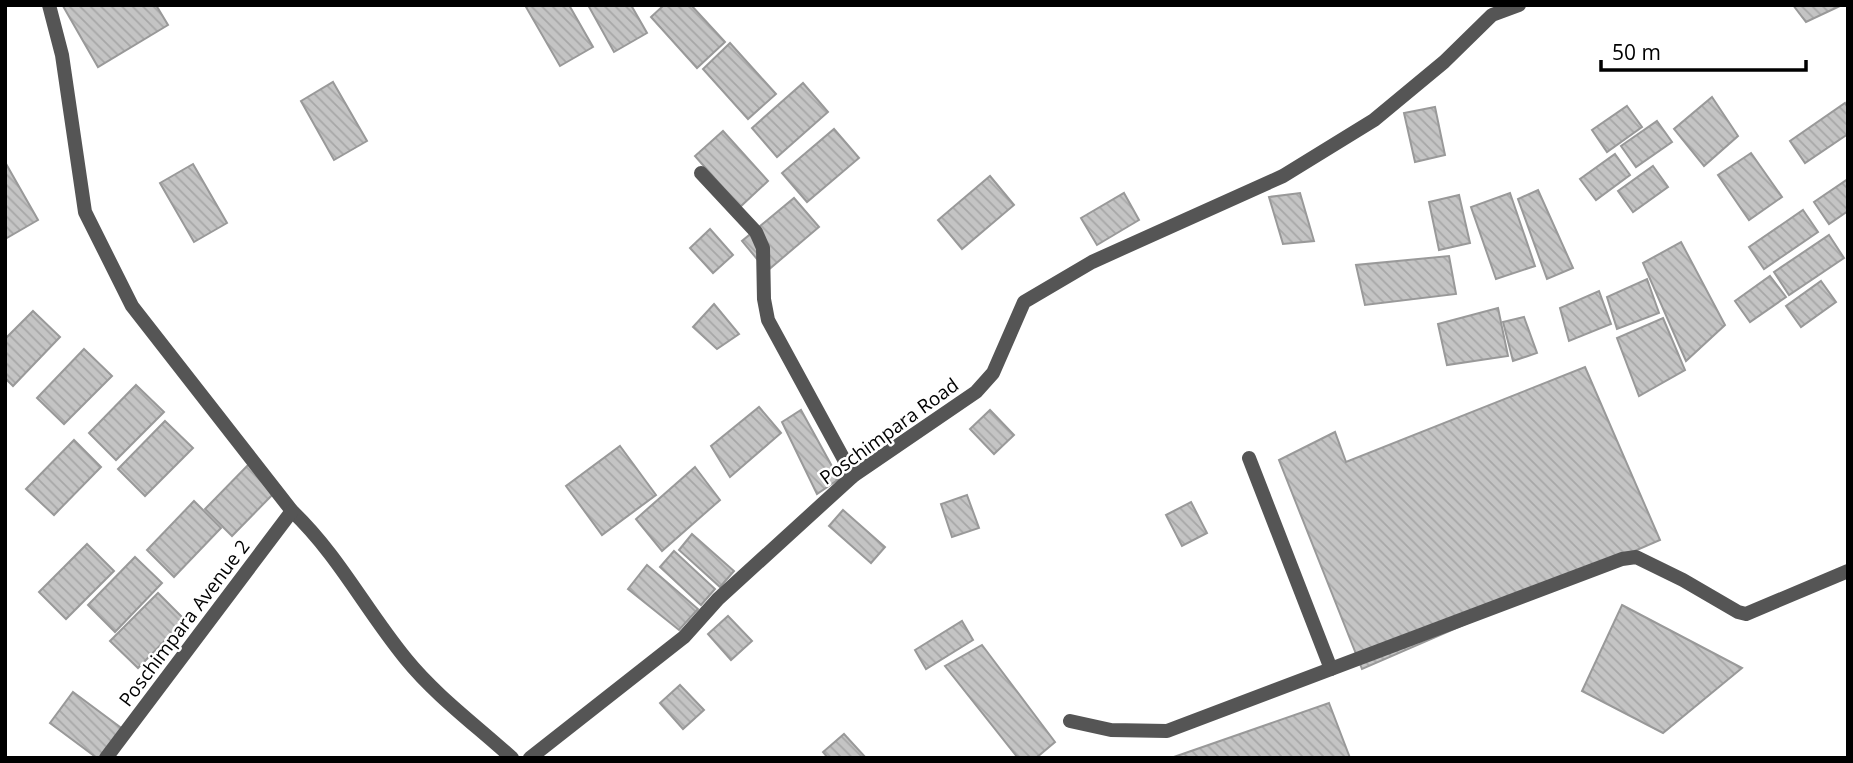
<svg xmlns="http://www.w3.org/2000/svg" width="1853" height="763" font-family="'Open Sans',sans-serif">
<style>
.building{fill:url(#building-back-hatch);stroke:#999;stroke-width:2}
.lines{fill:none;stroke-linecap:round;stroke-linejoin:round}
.minor{stroke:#555;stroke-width:14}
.labels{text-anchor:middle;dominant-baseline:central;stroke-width:5;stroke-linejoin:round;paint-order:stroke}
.street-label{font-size:19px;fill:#000;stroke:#fff}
</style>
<defs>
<pattern id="building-back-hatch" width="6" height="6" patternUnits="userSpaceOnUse" patternTransform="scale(1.75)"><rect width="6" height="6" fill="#c4c4c4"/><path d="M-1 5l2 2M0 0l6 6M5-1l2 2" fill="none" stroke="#a7a7a7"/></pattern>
</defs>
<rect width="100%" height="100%" fill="#fff"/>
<g class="building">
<polygon points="156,5 168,25 98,67 63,6"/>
<polygon points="530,5 569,5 593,47 560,66 526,7"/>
<polygon points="588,5 631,5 647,33 614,52"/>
<polygon points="664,5 691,5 725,42 697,68 651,17"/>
<polygon points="1793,5 1842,5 1806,22"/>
<polygon points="730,43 776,94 748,119 703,69"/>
<polygon points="333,82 367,141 334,160 301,101"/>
<polygon points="803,83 828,112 777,157 752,128"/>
<polygon points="1712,97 1738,136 1704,166 1674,129"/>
<polygon points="1845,103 1848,108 1848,134 1805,163 1790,141"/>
<polygon points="1627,106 1642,127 1607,152 1592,130"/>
<polygon points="1435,107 1445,155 1415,162 1404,113"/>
<polygon points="1657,121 1672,142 1636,167 1621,146"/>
<polygon points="834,129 859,158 807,202 782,173"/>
<polygon points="723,131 768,181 740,207 695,156"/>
<polygon points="1751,153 1782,197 1749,220 1718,175"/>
<polygon points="1615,154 1630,175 1596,200 1580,179"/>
<polygon points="5,162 38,220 5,239"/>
<polygon points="193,164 227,223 194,242 160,183"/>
<polygon points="1653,166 1668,187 1633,212 1618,191"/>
<polygon points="990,176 1014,205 962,249 938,220"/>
<polygon points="1848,179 1848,211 1829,224 1814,202"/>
<polygon points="1538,190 1573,268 1547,279 1518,199"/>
<polygon points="1124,193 1139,220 1097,245 1081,218"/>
<polygon points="1300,193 1314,241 1283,244 1269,197"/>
<polygon points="1510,193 1535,266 1496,279 1471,207"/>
<polygon points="1459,195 1470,243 1439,250 1429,202"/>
<polygon points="794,198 819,227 767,271 742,241"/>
<polygon points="1803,210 1818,232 1764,269 1749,247"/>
<polygon points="710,229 733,255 713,273 690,248"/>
<polygon points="1829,235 1844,258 1789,295 1774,272"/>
<polygon points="1681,242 1725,325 1686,361 1643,263"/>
<polygon points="1449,256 1456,294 1365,305 1356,265"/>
<polygon points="1770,276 1786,297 1750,322 1735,301"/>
<polygon points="1647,279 1659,313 1617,329 1607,297"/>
<polygon points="1821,281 1836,302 1801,327 1786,306"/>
<polygon points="1599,291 1611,324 1569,341 1560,308"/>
<polygon points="714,304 739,334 717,349 693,327"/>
<polygon points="1498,308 1508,356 1447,365 1438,324"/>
<polygon points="33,311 60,337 13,386 5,378 5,339"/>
<polygon points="1524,317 1537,353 1513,361 1503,322"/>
<polygon points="1663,318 1685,370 1639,396 1617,338"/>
<polygon points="84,349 112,376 64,424 37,398"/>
<polygon points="1585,367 1660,540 1362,669 1279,460 1335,432 1346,462"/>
<polygon points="136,385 164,412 116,460 89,433"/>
<polygon points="759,407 781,433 730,477 711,446"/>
<polygon points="801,410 839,479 817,494 782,422"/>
<polygon points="990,410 1014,435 994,454 970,429"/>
<polygon points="165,421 193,448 145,496 118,469"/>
<polygon points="74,440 101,467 54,515 26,489"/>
<polygon points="620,446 656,495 602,535 566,486"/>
<polygon points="253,460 280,487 232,536 205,509"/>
<polygon points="695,467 720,500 662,551 636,519"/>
<polygon points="967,495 979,528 952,537 941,504"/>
<polygon points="194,501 221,528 174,577 147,550"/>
<polygon points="1191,502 1207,533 1182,546 1166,515"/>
<polygon points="843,510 885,547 871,563 829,526"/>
<polygon points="692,534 734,571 720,587 679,550"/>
<polygon points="87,544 114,571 66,619 39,592"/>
<polygon points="674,551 715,589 701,605 660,567"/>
<polygon points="135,557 162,583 115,632 88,605"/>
<polygon points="647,565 698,609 679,630 628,589"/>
<polygon points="158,593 185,620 138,668 110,641"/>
<polygon points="1622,605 1742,668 1663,733 1582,691"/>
<polygon points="728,616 752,641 731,660 708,634"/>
<polygon points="962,621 973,640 926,669 915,650"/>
<polygon points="982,645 1055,742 1036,758 1018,758 945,666"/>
<polygon points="680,685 704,710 683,729 660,703"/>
<polygon points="73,692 128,733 109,758 97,758 50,723"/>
<polygon points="1329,703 1350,758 1171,758"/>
<polygon points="844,734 866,758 828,758 823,752"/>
</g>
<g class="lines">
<g class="minor">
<path d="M 49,5 L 62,55 L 85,212 L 132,306 L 292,511 C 339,556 365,609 406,659 C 436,696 477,726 512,758"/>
<polyline points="701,173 756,232 763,248 764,299 768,320 853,476"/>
<polyline points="1249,458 1331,669"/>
<polyline points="1070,721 1111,730 1167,731 1622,559 1636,557 1683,580 1738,612 1746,614 1848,571"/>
<polyline points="106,758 292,511"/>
<polyline points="530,758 684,637 718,599 853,476 976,392 993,373 1024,302 1092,262 1283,176 1374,120 1444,62 1492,15 1519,5"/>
</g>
</g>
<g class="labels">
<g class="street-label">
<text transform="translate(889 431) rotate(-36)">Poschimpara Road</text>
<text transform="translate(184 623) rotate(-53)">Poschimpara Avenue 2</text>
</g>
</g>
<rect width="1853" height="763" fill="none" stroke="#000000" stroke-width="14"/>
<path d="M1601 60v10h205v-10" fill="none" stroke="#000000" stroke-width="3.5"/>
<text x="1612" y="60" font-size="21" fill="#000000" stroke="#ffffff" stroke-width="5" paint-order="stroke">50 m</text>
</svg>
